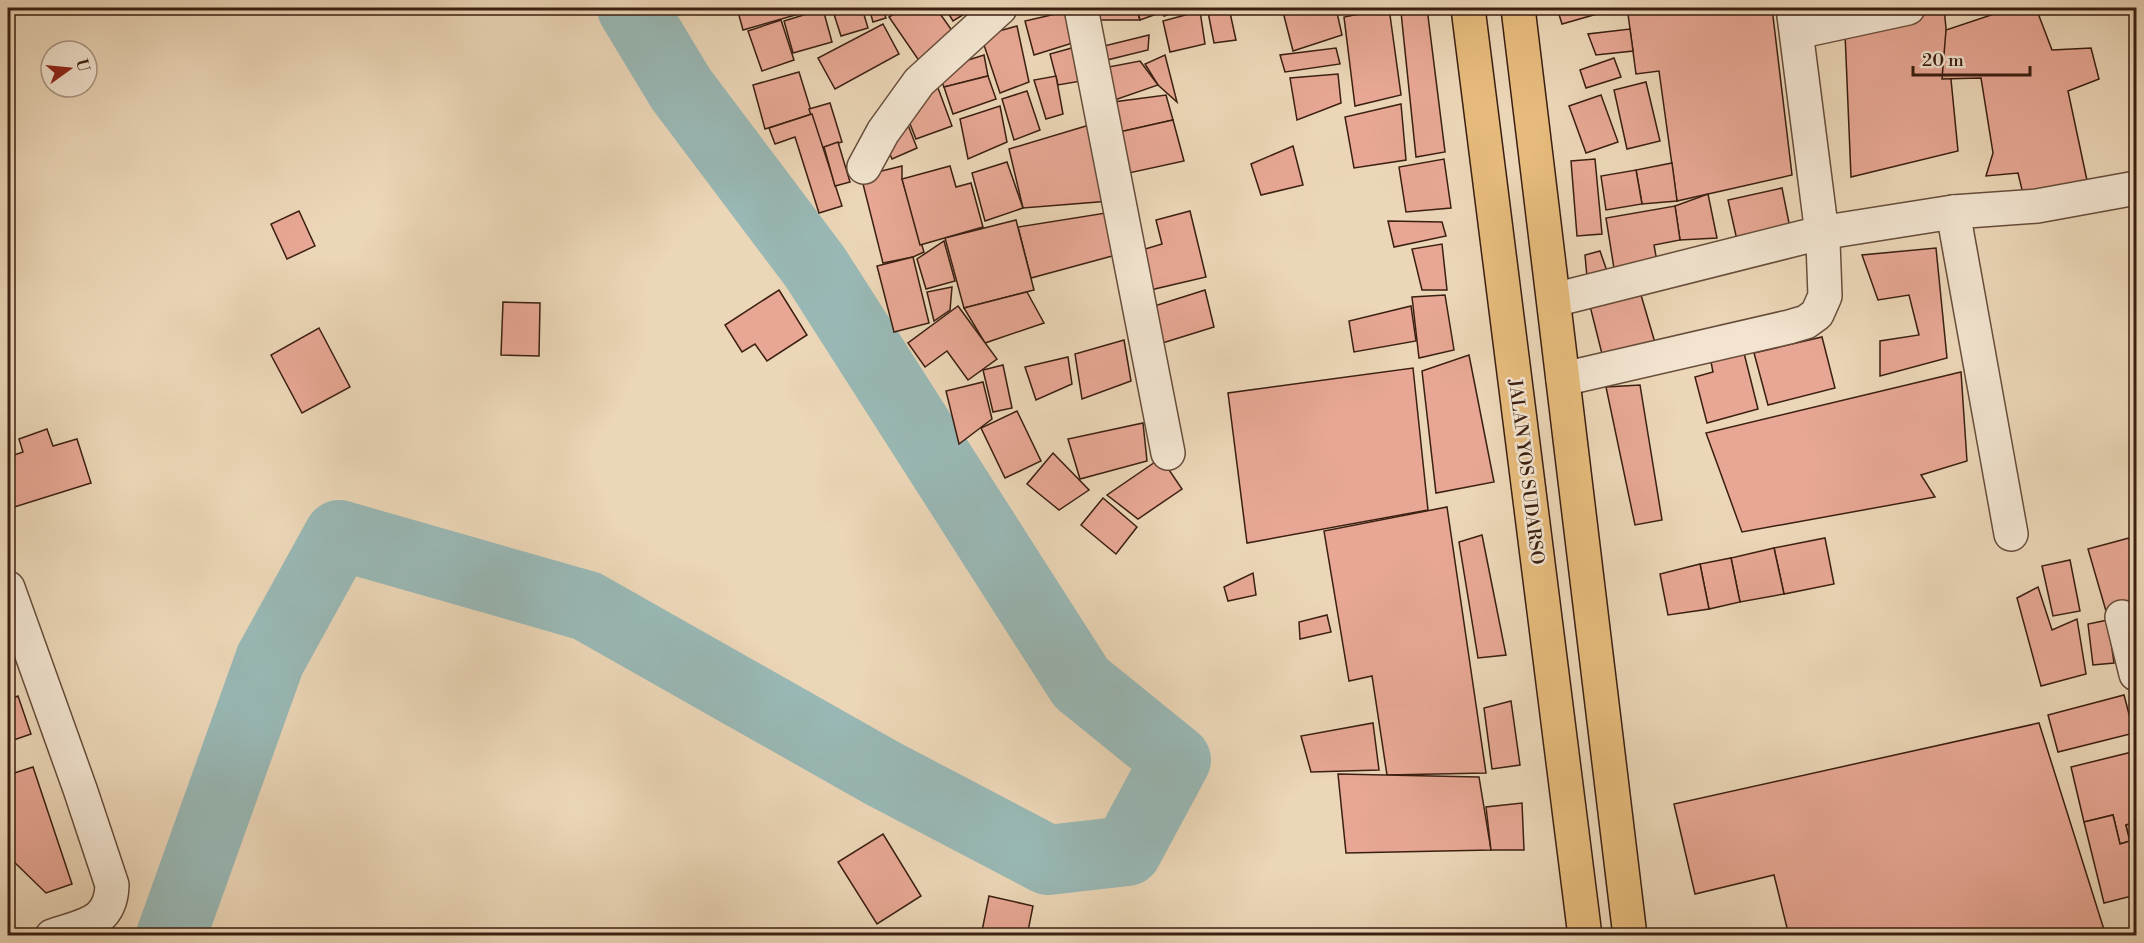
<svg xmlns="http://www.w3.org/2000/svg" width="2144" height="943" font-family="'Libre Bodoni',serif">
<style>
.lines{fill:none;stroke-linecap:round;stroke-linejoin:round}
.river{stroke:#99b8b5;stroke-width:70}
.building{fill:#e7a794;stroke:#3b1f11;stroke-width:1.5}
.street-casing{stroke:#674d3a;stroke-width:36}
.highway-casing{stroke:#3b1f11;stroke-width:36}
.street{stroke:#f2e4d0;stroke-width:33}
.highway{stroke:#e6bb7c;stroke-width:33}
.labels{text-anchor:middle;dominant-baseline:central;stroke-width:5;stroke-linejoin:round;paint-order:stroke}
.street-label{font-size:18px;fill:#3b1f11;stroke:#f2e4d0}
</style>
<rect width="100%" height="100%" fill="#ebd6b7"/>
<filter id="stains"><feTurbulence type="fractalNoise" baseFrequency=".00333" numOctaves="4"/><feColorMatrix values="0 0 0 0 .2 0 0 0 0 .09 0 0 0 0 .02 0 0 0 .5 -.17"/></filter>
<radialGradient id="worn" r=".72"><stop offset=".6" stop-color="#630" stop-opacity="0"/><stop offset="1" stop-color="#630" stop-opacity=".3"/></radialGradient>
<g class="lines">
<polyline class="river" points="171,936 270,660 339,535 587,606 882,773 1048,860 1127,851 1176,760 1081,683 815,267 681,89 632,8"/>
</g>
<g class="building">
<polygon points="737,8 820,8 743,30"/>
<polygon points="832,8 862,8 868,28 841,36"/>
<polygon points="869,8 882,8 886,18 873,22"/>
<polygon points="903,8 936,8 958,39 922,65 889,17"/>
<polygon points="945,8 974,8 953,21"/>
<polygon points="1094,8 1136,8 1140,20 1098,20"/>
<polygon points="1137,8 1160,8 1162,12 1140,20"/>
<polygon points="1161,8 1186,8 1186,9 1164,16"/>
<polygon points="1229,8 1236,40 1214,43 1208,12"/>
<polygon points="1282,8 1336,8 1342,35 1293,51"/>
<polygon points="1389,8 1401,95 1355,106 1344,17"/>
<polygon points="1417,8 1427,8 1445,152 1416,157 1401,12"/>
<polygon points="1557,8 1618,8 1562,24"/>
<polygon points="1651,8 1772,8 1792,175 1677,201 1659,71 1636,74 1628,14"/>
<polygon points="1925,8 1944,8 1958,151 1851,177 1845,33"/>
<polygon points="2012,8 2036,8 2052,50 2091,48 2099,79 2068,91 2088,185 2025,202 2018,173 1986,176 1993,153 1981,78 1942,79 1946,30"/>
<polygon points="823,9 832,42 793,53 784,21"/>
<polygon points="1073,10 1079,41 1034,55 1025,21"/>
<polygon points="1200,11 1205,44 1170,52 1163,21"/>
<polygon points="781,20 794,60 762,71 748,31"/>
<polygon points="883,24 899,54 835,89 818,58"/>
<polygon points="1017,26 1029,82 1000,93 981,36"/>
<polygon points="1630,29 1633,51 1596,55 1588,34"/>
<polygon points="1149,35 1148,50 1107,60 1104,46"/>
<polygon points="1079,46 1087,80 1058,85 1050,54"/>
<polygon points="1336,48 1340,64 1285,72 1280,55"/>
<polygon points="984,55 988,76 944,87 937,70"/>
<polygon points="1165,55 1177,102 1158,85 1145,64"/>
<polygon points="1614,58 1621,77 1586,88 1580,70"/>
<polygon points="1140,61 1158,85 1106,103 1098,69"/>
<polygon points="799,72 812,114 765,129 753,85"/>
<polygon points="1338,74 1341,103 1297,120 1290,78"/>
<polygon points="988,76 996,99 953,114 944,87"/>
<polygon points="1056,76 1063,114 1046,119 1034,80"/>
<polygon points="1646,82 1660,141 1627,149 1614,90"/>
<polygon points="938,88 952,126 916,139 906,114 922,107 918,96"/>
<polygon points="1027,91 1040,130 1014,140 1002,99"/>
<polygon points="1166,95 1173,120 1115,133 1106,103"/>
<polygon points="1601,95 1618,142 1586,153 1569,106"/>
<polygon points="830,103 842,142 821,148 809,109"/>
<polygon points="1401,104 1406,160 1354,168 1345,117"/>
<polygon points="1000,106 1007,142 968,159 960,119"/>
<polygon points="812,114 842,206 819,213 795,137 775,144 769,128"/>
<polygon points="1173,120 1184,161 1129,173 1115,133"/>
<polygon points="1096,123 1110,201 1023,208 1009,149"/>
<polygon points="908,125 917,148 892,159 882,135"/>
<polygon points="838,142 850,182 835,186 824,147"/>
<polygon points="1293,146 1303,185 1261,195 1251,164"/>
<polygon points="1444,159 1451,208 1406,212 1399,167"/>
<polygon points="1595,159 1602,234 1577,236 1571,161"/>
<polygon points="1007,162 1023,208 985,221 972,173"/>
<polygon points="1672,163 1677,201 1642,204 1636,170"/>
<polygon points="902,166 902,179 924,252 913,257 883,263 861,176"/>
<polygon points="950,166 956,187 971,183 983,227 920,245 902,179"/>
<polygon points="1636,170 1642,204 1606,210 1601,176"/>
<polygon points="1782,188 1792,238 1739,249 1728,200"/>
<polygon points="1708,194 1717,238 1680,240 1675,206"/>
<polygon points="1675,206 1680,240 1654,245 1659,273 1616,281 1606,218"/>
<polygon points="299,211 315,246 287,259 271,224"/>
<polygon points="1190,211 1206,277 1146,291 1135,252 1162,244 1156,220"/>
<polygon points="1112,212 1127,252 1031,278 1018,227"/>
<polygon points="1016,220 1034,290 964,308 945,238"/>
<polygon points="1388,221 1442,222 1446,236 1394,247"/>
<polygon points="944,241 955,281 926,289 917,259"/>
<polygon points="1442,244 1447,290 1422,290 1412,249"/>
<polygon points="1936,248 1947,358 1880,376 1880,341 1919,335 1909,295 1878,300 1862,255"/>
<polygon points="1600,251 1608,274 1587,277 1585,255"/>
<polygon points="913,257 929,323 894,332 877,266"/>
<polygon points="952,287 950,310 934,321 927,292"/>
<polygon points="779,290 807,335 767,361 755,344 742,352 725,325"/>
<polygon points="1205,290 1214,327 1156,345 1148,308"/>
<polygon points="1027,292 1044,323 985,343 964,308"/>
<polygon points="1445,295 1454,350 1419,358 1412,297"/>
<polygon points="1641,295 1658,353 1604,362 1589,302"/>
<polygon points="503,302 540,303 539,356 501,355"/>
<polygon points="958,306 997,359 968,380 947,351 925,367 908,343"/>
<polygon points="1411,306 1416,341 1354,352 1349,321"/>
<polygon points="319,328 350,387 302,413 271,355"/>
<polygon points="1822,337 1835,388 1768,405 1754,353"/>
<polygon points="1124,340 1131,381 1082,399 1075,354"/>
<polygon points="1744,353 1758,409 1707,423 1695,377 1713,372 1711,362"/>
<polygon points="1469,355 1494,482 1436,493 1422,371"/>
<polygon points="1068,357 1072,384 1036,400 1025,367"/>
<polygon points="1003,365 1012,408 993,412 983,370"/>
<polygon points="1413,368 1428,510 1247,543 1228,393"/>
<polygon points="1961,372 1967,461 1921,475 1935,497 1742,532 1706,433"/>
<polygon points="983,382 992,419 959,444 946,391"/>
<polygon points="1640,385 1662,520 1635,525 1606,387"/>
<polygon points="1017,411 1041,461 1005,478 981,428"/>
<polygon points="1143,423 1147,461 1080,479 1068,439"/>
<polygon points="47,429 53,446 77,439 91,483 8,509 8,457 23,452 19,439"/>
<polygon points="1053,453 1089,490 1059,510 1027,484"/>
<polygon points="1161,458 1182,489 1138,519 1107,495"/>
<polygon points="1103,498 1137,527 1116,554 1081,525"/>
<polygon points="1447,507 1486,773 1387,775 1372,676 1349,681 1324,531"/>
<polygon points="1482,535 1506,655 1478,658 1459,542"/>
<polygon points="1825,538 1834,584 1784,594 1774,548"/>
<polygon points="2129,538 2136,567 2136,603 2106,611 2088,549"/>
<polygon points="1774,548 1784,594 1740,602 1731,558"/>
<polygon points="1731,558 1740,602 1709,609 1700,564"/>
<polygon points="2070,560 2080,611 2053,616 2042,566"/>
<polygon points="1700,564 1709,609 1668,615 1660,574"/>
<polygon points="1253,573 1256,595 1228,601 1224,587"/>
<polygon points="2038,587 2052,630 2077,619 2086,674 2041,686 2017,598"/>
<polygon points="1327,615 1331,632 1300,639 1299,622"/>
<polygon points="2108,620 2114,663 2093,665 2088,624"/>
<polygon points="2124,695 2134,733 2058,752 2048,715"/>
<polygon points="18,696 31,734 8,742 8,700"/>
<polygon points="1511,701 1520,765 1492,769 1484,708"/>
<polygon points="1373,723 1379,770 1311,772 1301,736"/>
<polygon points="2039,723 2106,936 1789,936 1774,875 1695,894 1674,804"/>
<polygon points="2136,751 2136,822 2126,825 2130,841 2120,844 2113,815 2084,822 2071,767"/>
<polygon points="33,767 72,884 46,893 8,856 8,775"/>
<polygon points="1338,774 1479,777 1491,850 1346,853"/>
<polygon points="1522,803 1524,850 1491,850 1486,807"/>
<polygon points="2113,815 2120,844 2130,841 2126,825 2136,822 2136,895 2104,903 2084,822"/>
<polygon points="883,834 921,896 877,924 838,862"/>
<polygon points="989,896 1033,906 1027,936 981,936"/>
</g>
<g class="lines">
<defs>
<g id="street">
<polyline points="1081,8 1168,453"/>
<polyline points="1797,32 1908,8"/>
<polyline points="864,167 883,132 919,82 1000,8"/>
<polyline points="1953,212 2011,534"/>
<polyline points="1554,300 1820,233 1953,212 2037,206 2136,188"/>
<polyline points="1563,379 1789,327 1806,322 1817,314 1825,296 1823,242 1793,8"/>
<path d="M 8,588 L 80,789 L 112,885 C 111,924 83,925 52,936"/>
<polyline points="2122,617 2136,674"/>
</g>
<g id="highway">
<polyline points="1468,8 1585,936"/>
<polyline points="1518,8 1630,936"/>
</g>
</defs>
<use href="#street" class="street-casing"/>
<use href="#highway" class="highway-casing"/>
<use href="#street" class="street"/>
<use href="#highway" class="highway"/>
</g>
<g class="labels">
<g class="street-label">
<text transform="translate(1526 472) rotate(83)">JALAN YOS SUDARSO</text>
</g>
</g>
<rect width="2144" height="943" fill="none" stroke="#ebd6b7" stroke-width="30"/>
<rect x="9" y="9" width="2126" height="925" fill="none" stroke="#3b1f11" stroke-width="3"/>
<rect x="15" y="15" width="2114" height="913" fill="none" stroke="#3b1f11" stroke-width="1.5"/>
<g transform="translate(69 69) rotate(75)"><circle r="28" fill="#f2e4d0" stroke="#a99584" stroke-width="1.5"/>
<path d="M0-4.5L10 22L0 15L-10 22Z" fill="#8f2418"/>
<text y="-9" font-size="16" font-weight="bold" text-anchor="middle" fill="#3b1f11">U</text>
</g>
<path d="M1913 66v9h117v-9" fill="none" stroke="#3b1f11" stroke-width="3"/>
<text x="1922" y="66" font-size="18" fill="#3b1f11" stroke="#f2e4d0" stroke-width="4.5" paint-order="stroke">20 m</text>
<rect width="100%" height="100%" filter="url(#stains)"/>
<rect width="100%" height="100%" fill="url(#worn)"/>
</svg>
